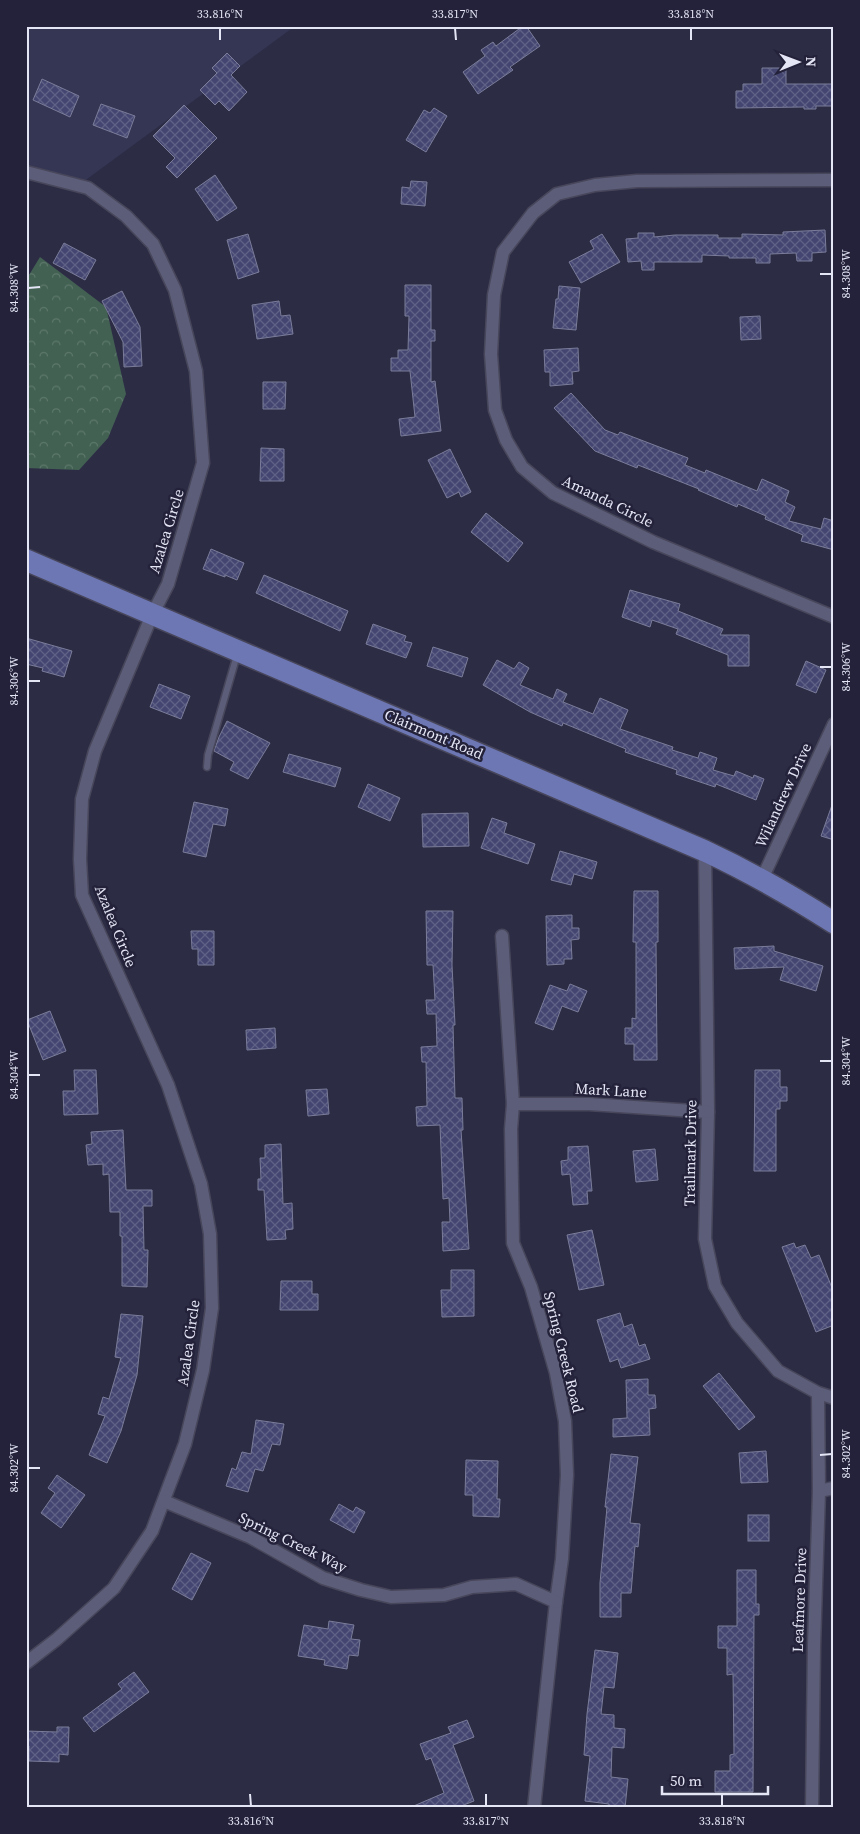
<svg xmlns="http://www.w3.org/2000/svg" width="860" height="1834" font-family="'Source Serif 4',serif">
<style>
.built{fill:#353654}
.park{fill:url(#park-crowns)}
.building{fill:url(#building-cross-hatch);stroke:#7a7c99}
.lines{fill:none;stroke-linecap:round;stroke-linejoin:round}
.service-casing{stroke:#47465b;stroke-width:9}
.minor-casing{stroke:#47465b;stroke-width:15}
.primary-casing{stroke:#47465b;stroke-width:24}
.service{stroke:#5c5d78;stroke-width:6}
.minor{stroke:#5c5d78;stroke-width:12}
.primary{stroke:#6d77b4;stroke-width:21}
.ticks{fill:none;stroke:#e4e5f5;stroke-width:2}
.labels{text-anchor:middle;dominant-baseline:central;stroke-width:5;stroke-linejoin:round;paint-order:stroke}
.street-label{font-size:15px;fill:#e4e5f5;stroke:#23223a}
.neatline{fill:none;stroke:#e4e5f5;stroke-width:2}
.ticks-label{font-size:12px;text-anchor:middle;fill:#e4e5f5}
</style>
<defs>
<pattern id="park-crowns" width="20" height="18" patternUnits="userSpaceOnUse" patternTransform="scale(1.25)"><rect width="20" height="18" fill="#426152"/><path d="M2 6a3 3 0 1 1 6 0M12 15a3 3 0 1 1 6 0" fill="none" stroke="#5d786c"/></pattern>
<pattern id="building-cross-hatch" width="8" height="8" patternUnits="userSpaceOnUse" patternTransform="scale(1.25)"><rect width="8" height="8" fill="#444671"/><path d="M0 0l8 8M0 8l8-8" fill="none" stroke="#5f6186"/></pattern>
</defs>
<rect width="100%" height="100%" fill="#2c2c45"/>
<polygon class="built" points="26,26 295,26 83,182 26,174"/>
<polygon class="park" points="40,257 106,307 126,394 108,438 79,470 26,468 26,280"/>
<g class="building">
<polygon points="523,26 526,26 540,46 510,67 513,70 478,94 463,72 485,56 481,50 493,42 496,46"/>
<polygon points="227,53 240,66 231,75 247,92 229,111 219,101 215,105 200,90 217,73 212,68"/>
<polygon points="762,68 786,68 786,84 834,84 834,106 816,106 816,109 804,109 804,107 736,108 736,91 743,91 743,84 762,84"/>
<polygon points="42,79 79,96 70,117 33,100"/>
<polygon points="101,104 135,116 127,138 93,125"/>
<polygon points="184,105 217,138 177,178 166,167 175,158 153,136"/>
<polygon points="434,108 447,116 426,152 406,140 424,110 430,113"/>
<polygon points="215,175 237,208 217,221 195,189"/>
<polygon points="411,181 427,182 425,206 401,204 402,187 410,188"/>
<polygon points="825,230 826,252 812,253 812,261 797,261 796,253 770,254 770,263 756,263 756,258 729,258 729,256 702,255 702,262 654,262 654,270 642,270 641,261 628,262 626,239 638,238 638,233 654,233 654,237 675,235 718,235 718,238 742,238 742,234 783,235 783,232"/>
<polygon points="248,234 259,272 238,279 227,240"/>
<polygon points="602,234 620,262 581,283 569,262 594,249 590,241"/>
<polygon points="64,243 96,260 85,280 53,263"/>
<polygon points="405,285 431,285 431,330 435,330 435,341 431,341 431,382 435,381 441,431 401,436 399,419 415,417 410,371 391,371 391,358 398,358 398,350 408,350 409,316 405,316"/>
<polygon points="559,286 580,288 576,330 553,328 556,299 558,299"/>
<polygon points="122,291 140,327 142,366 124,367 123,342 102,301"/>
<polygon points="279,301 281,316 290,315 293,334 257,339 252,305"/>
<polygon points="760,316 761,339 741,340 740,317"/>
<polygon points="578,348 579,371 572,372 573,384 550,386 550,372 545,372 544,350"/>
<polygon points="263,382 286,382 285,409 263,409"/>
<polygon points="571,393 605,430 618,435 620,432 688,458 685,465 705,473 706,470 757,491 762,479 789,491 785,502 795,507 789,521 821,529 824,518 834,521 834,550 801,541 803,535 765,519 766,516 738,504 737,507 698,490 699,489 638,465 637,468 595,451 554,408"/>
<polygon points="261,448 284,449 284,481 260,481"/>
<polygon points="450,449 471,492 461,497 459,492 447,498 428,460"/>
<polygon points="486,513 523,543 508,562 471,532"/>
<polygon points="211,549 244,563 237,580 225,575 225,577 203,569"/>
<polygon points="264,575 348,611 340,631 256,593"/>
<polygon points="630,590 680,604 678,611 723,629 720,635 749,635 749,666 728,666 728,655 676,634 678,629 652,620 650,627 622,617"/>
<polygon points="373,624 406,636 404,641 412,643 406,658 366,644"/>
<polygon points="26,638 72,651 64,677 42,671 43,668 26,664"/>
<polygon points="433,647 468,658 462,677 427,666"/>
<polygon points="497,660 514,669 519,662 529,668 520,685 553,699 557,689 567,694 563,702 593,714 600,698 628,710 620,729 673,747 672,750 698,758 700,752 717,758 713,770 734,776 736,771 753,778 754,775 764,779 756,800 716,784 715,787 676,774 677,770 625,752 626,749 563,723 562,726 530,712 483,685"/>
<polygon points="806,661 826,670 816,693 796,685"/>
<polygon points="159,684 190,696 181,719 150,707"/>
<polygon points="227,721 270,743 248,779 230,770 234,762 214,751 219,737"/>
<polygon points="289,754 341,768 335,787 283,772"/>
<polygon points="368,784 400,798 390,821 358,807"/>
<polygon points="194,802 228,809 225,826 213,824 206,857 183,852"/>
<polygon points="832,805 834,805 834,840 821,836"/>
<polygon points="468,813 469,846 423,847 422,814"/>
<polygon points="492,818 507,823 504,833 535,844 528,864 481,848"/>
<polygon points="560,851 597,862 592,879 574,874 571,885 551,880"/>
<polygon points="634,891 658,891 658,942 656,942 657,1060 634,1060 634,1044 625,1044 625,1028 632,1028 632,1018 636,1019 636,942 633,942"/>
<polygon points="426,911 453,911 452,965 455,1025 453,1025 455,1098 462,1098 463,1130 461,1130 469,1249 443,1251 442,1222 450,1222 449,1198 443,1199 440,1125 417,1126 416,1107 427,1106 426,1062 422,1062 421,1047 437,1046 436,1014 427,1014 426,1000 435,1000 433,965 427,965"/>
<polygon points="572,915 572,928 579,928 579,939 571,940 572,959 564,959 564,964 547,965 546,916"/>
<polygon points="191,931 214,931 214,965 198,965 198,949 192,949"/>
<polygon points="774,946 774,951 823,966 816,991 780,980 784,967 735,969 734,948"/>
<polygon points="570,984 587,991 578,1012 562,1006 553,1030 535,1023 550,985 567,991"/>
<polygon points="50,1011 66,1051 43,1060 27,1020"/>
<polygon points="275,1028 276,1048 247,1050 246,1030"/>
<polygon points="74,1070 96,1070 98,1114 64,1115 63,1091 75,1091"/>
<polygon points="755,1070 780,1070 780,1087 787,1087 787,1101 780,1101 780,1109 776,1109 776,1171 754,1171"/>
<polygon points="327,1089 329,1114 308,1116 306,1090"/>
<polygon points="123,1130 126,1190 152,1190 152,1206 143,1206 144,1250 148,1250 147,1287 122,1286 122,1236 120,1236 120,1212 110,1212 109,1174 103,1175 103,1164 88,1165 86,1145 92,1144 91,1132"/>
<polygon points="281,1144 283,1204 292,1203 293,1229 285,1230 286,1239 267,1240 264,1190 258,1190 258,1179 261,1179 260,1158 265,1158 265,1145"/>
<polygon points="588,1146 592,1191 587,1191 588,1204 573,1205 570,1174 562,1175 561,1161 568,1160 568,1147"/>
<polygon points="655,1149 658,1180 636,1182 633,1151"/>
<polygon points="592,1230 604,1285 579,1290 567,1235"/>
<polygon points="794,1243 796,1248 805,1245 811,1258 819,1255 834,1293 834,1325 816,1332 782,1247"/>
<polygon points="451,1270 474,1270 474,1316 442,1317 441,1290 451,1290"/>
<polygon points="281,1281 312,1281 312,1294 318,1294 318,1310 280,1310"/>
<polygon points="620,1313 624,1327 632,1324 639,1346 645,1344 650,1359 621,1368 618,1359 610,1362 597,1320"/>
<polygon points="121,1314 143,1316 137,1375 121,1431 107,1463 89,1455 105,1416 98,1414 103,1397 109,1399 121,1358 115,1357"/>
<polygon points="719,1373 755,1417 739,1430 703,1386"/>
<polygon points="648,1379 648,1395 655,1395 656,1408 649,1409 650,1435 613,1437 613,1419 627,1418 626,1380"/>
<polygon points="256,1420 284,1424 280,1445 272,1444 263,1471 255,1469 248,1492 226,1486 232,1468 236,1470 242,1452 251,1454"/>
<polygon points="766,1451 768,1482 741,1483 739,1453"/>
<polygon points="611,1454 638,1457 630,1523 640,1524 638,1547 635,1546 631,1593 621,1593 621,1617 600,1617 600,1583 607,1507 605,1507"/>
<polygon points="466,1460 498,1461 497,1499 500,1499 499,1517 473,1516 473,1495 465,1495"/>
<polygon points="57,1475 85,1495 61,1528 41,1513 55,1493 48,1488"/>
<polygon points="339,1504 353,1512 356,1507 365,1512 354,1533 330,1520"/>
<rect x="748" y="1515" width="21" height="26"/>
<polygon points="191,1553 211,1563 192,1600 172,1589"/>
<polygon points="737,1570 756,1570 756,1604 759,1604 759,1615 754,1615 753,1792 715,1792 715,1771 730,1771 730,1755 734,1754 733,1674 727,1675 727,1648 718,1648 718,1626 737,1626"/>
<polygon points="329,1621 354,1625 351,1639 360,1640 358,1656 349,1655 347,1669 324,1665 325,1660 298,1656 304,1625 328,1629"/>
<polygon points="595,1650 618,1653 614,1688 604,1687 601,1714 614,1715 614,1728 625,1729 624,1748 612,1747 611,1777 628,1779 625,1808 609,1808 609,1804 585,1801 590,1756 584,1755 587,1714"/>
<polygon points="134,1672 149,1692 94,1732 83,1718 122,1689 118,1684"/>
<polygon points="467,1720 474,1737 453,1745 474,1801 456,1808 409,1808 444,1793 431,1758 426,1760 420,1744 451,1733 448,1727"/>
<polygon points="57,1727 69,1727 68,1755 59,1754 59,1762 29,1761 29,1746 26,1746 26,1731 57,1732"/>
</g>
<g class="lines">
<defs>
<polyline id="service" points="207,767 208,755 237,655"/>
<g id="minor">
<polyline points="26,172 88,188 126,216 153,244 175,290 196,371 203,463 168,584 152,615 95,751 82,799 80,859 82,895 168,1085 201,1184 210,1234 212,1308 203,1370 185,1444 152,1531 114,1588 57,1639 26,1663"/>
<polyline points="834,180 637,181 595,185 557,194 533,213 503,252 494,295 491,354 495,410 506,440 522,467 553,493 653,542 834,617"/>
<polyline points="705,851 708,1112 705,1239 715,1286 737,1323 778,1371 818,1393 834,1398"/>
<polyline points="762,879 834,724"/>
<polyline points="502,936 513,1104 511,1129 513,1243 531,1287 556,1373 565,1421 567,1475 562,1559 556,1602 534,1808"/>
<polyline points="513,1104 589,1104 708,1112"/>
<polyline points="819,1491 834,1488"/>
<polyline points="164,1501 250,1537 323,1578 361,1590 391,1597 444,1595 472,1587 516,1584 556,1602"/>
<polyline points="812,1808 814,1646 819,1491 818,1393"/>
</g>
<path id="primary" d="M 26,560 L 705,851 C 750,872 792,896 834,923"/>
</defs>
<use href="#service" class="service-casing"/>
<use href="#minor" class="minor-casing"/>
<use href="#primary" class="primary-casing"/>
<use href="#service" class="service"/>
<use href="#minor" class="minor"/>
<use href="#primary" class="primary"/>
</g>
<path class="ticks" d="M 220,28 L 220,40M 455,28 L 456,40M 691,28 L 691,40M 820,274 L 832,274M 28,288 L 40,287M 820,667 L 832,667M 28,681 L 40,681M 820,1061 L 832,1061M 28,1075 L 40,1075M 820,1455 L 832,1454M 28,1468 L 40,1468M 250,1794 L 251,1806M 486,1794 L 486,1806M 722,1794 L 722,1806"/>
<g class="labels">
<g class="street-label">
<text transform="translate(608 501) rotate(26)">Amanda Circle</text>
<text transform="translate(166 531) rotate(-73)">Azalea Circle</text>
<text transform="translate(434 734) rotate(23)">Clairmont Road</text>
<text transform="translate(783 795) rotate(-65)">Wilandrew Drive</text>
<text transform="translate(116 926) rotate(68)">Azalea Circle</text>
<text transform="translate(611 1090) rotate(3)">Mark Lane</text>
<text transform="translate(690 1153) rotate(-89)">Trailmark Drive</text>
<text transform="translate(188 1343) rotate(-82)">Azalea Circle</text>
<text transform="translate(564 1352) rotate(76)">Spring Creek Road</text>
<text transform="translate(293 1542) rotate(26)">Spring Creek Way</text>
<text transform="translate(799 1600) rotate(-88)">Leafmore Drive</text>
</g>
</g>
<rect width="860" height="1834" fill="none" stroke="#23223a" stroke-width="55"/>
<g transform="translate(798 62) rotate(89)" stroke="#23223a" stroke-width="4" paint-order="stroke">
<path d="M0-4L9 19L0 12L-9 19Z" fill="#e4e5f5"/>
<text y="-8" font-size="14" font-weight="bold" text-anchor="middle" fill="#e4e5f5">N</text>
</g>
<path d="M662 1786v8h106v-8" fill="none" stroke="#e4e5f5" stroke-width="2.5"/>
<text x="670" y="1786" font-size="15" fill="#e4e5f5" stroke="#23223a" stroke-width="4" paint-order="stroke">50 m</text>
<rect x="28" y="28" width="804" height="1778" class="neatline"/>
<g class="ticks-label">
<text x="220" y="18">33.816°N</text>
<text x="455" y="18">33.817°N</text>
<text x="691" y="18">33.818°N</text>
<text transform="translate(846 274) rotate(-90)" y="4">84.308°W</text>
<text transform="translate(14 288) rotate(-90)" y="4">84.308°W</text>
<text transform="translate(846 667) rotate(-90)" y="4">84.306°W</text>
<text transform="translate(14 681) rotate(-90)" y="4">84.306°W</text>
<text transform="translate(846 1061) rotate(-90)" y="4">84.304°W</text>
<text transform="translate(14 1075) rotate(-90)" y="4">84.304°W</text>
<text transform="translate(846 1454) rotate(-90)" y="4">84.302°W</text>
<text transform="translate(14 1468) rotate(-90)" y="4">84.302°W</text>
<text x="251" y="1825">33.816°N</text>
<text x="486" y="1825">33.817°N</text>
<text x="722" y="1825">33.818°N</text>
</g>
</svg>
